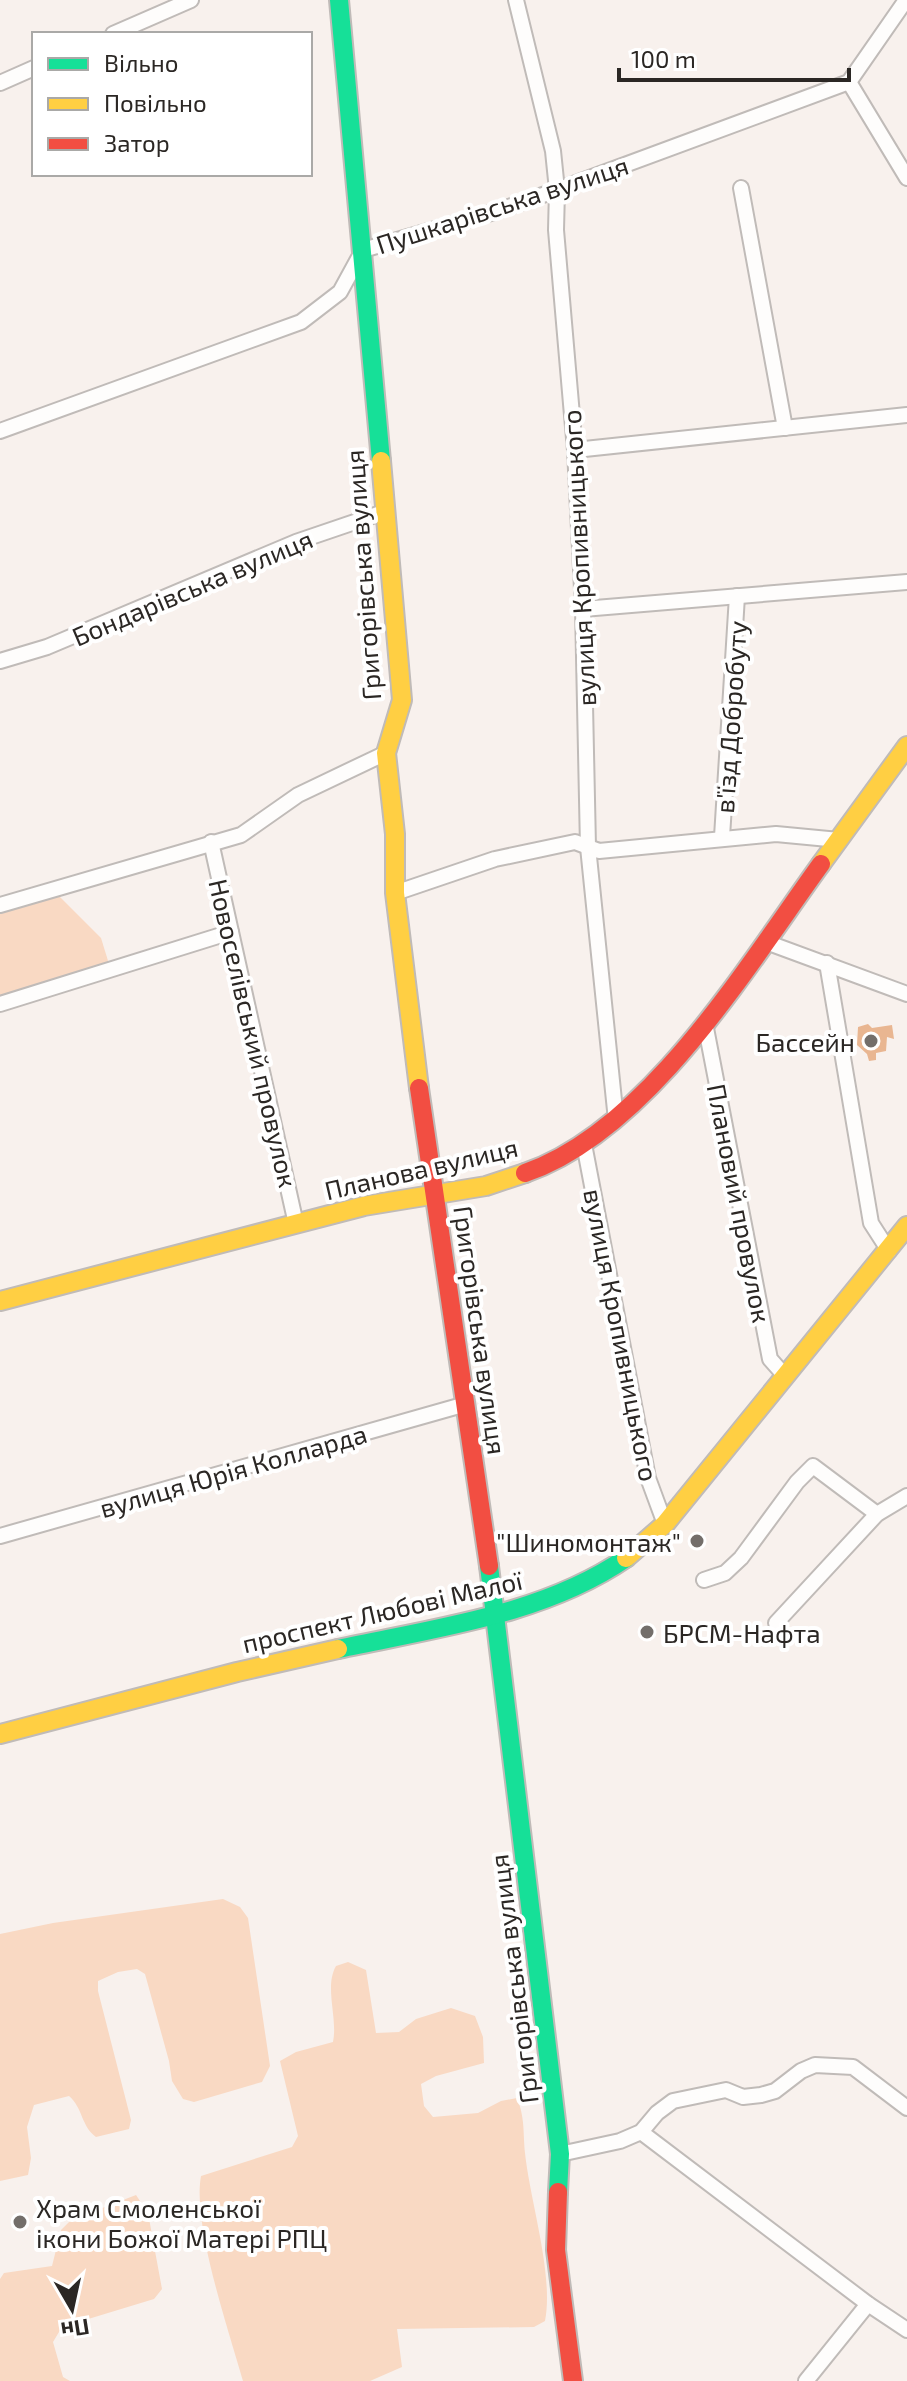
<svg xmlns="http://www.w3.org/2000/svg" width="907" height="2381" font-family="'Exo 2',sans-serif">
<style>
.green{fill:#f9d9c3}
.water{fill:#e9b691}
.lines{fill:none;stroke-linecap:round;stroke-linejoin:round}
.street-casing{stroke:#c0bbb8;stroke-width:18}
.fast-casing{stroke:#c0bbb8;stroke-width:22}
.slow-casing{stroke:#c0bbb8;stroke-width:22}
.jam-casing{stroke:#c0bbb8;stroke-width:22}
.street{stroke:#fefdfc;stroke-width:14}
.fast{stroke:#16e098;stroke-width:18}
.slow{stroke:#ffcf43;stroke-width:18}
.jam{stroke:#f24e42;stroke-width:18}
.poi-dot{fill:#736e6a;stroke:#fff;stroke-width:3}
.labels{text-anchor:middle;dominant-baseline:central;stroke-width:8;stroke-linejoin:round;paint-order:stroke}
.street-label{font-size:26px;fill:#2b2724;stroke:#fff}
.poi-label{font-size:26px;fill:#2b2724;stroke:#fff;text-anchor:end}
</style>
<rect width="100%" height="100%" fill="#f8f1ed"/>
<g class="green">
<polygon points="59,896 101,938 109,964 0,996 0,913"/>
<path d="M 223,1899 L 240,1907 L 248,1918 L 270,2066 L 262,2082 L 194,2102 L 183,2099 L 172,2081 L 169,2061 L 145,1974 L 137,1969 L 118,1972 L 98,1981 L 98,1991 L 131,2120 L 129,2129 L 96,2137 C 81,2126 83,2108 69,2096 L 34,2105 L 27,2127 L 31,2158 L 28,2175 L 0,2181 L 0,1934 L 53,1923 Z"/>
<path d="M 348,1962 L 366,1970 L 376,2033 L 399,2032 L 416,2019 L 451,2008 L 475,2016 L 483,2037 L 484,2063 L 436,2076 L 421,2084 L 424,2106 L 433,2117 L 478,2113 L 501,2101 L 517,2098 C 525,2118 523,2131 525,2153 C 530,2201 554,2275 545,2321 L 534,2327 L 397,2329 L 402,2367 L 370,2381 L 243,2381 C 229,2331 192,2224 201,2176 L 292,2147 L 298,2136 L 280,2061 L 296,2052 L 333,2042 C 338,2018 324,1987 336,1966 Z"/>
<polygon points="136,2195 148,2213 162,2289 154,2299 62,2327 53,2342 63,2377 70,2381 0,2381 0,2279 4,2273 52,2266 61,2230 71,2220"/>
</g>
<polygon class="water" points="868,1024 872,1028 892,1025 894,1039 887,1037 886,1051 876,1053 876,1060 869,1061 867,1054 857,1045 858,1027"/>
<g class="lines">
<defs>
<g id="street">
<polyline points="516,0 553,151 557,190 556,230 575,450 583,609 588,847 616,1120"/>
<polyline points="113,34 191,0"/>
<polyline points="849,82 907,178"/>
<polyline points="0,83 34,68"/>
<polyline points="741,188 785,428"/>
<polyline points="0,431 301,322 340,292 363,250 494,212 557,190 849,82 906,0"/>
<polyline points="575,450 907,415"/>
<polyline points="583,609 907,582"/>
<polyline points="0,661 47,647 296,542 384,512"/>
<polyline points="722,837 737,596"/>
<polyline points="211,842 296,1224"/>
<polyline points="395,893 495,859 575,842 599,851 776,834 839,840"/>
<polyline points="0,905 241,835 298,795 386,753"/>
<polyline points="766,942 907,994"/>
<polyline points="827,963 871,1223 889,1251"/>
<polyline points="0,1004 231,932"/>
<polyline points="705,1023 770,1359 786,1377"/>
<polyline points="584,1144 648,1478 665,1524"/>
<polyline points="0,1536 466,1404"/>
<polyline points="704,1580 725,1573 741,1558 797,1482 813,1466 877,1514"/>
<polyline points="776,1623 877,1514 907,1496"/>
<polyline points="641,2132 868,2304 907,2330"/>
<polyline points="560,2154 620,2141 641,2132 657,2113 673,2101 726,2090 743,2097 761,2095 775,2091 801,2071 815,2065 853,2067 907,2108"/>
<polyline points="806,2381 868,2304"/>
</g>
<g id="fast">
<polyline points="339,0 381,461"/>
<polyline points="489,1566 560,2154 558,2192"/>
<path d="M 338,1649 C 435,1628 543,1615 626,1558"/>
</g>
<g id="slow">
<polyline points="381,461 402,700 386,753 395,834 395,893 419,1088"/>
<polyline points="821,864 907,746"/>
<polyline points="0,1301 364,1206 486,1186 525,1173"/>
<polyline points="626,1558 665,1524 907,1226"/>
<polyline points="0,1734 237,1672 338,1649"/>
</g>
<g id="jam">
<polyline points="419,1088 489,1566"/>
<path d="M 525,1173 C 648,1131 747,966 821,864"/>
<polyline points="558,2192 556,2250 573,2381"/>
</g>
</defs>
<use href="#street" class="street-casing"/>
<use href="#fast" class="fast-casing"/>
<use href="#slow" class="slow-casing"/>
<use href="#jam" class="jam-casing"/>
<use href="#street" class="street"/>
<use href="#fast" class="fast"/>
<use href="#slow" class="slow"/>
<use href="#jam" class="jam"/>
</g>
<g class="poi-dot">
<circle cx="871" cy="1041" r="8"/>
<circle cx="697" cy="1541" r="8"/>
<circle cx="647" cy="1632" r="8"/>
<circle cx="20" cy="2222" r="8"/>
</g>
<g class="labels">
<g class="street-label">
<text transform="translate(502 204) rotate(-18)">Пушкарівська вулиця</text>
<text transform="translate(578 558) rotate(-93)">вулиця Кропивницького</text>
<text transform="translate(362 575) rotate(-94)">Григорівська вулиця</text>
<text transform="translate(192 587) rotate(-23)">Бондарівська вулиця</text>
<text transform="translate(730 717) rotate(-86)">в'їзд Добробуту</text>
<text transform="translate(254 1033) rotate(77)">Новоселівський провулок</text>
<text transform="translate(421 1168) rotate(-13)">Планова вулиця</text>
<text transform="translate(740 1203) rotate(79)">Плановий провулок</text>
<text transform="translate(481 1330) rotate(82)">Григорівська вулиця</text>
<text transform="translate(622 1335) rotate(79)">вулиця Кропивницького</text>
<text transform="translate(233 1470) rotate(-16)">вулиця Юрія Колларда</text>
<text transform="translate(382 1611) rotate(-13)">проспект Любові Малої</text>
<text transform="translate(513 1979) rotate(-97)">Григорівська вулиця</text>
</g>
<g class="poi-label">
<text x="855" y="1041">Бассейн</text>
<text x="681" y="1541">"Шиномонтаж"</text>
<text x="663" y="1632" text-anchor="start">БРСМ-Нафта</text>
<text x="36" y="2207" text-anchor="start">Храм Смоленської<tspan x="36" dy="30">ікони Божої Матері РПЦ</tspan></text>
</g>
</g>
<rect x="32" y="32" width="280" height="144" fill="#ffffff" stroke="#aaa9a7" stroke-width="2"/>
<rect x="48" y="58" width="40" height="12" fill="#16e098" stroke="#aaa9a7" stroke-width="2"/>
<text x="104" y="72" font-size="24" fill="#2b2724">Вільно</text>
<rect x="48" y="98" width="40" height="12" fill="#ffcf43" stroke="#aaa9a7" stroke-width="2"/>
<text x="104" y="112" font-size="24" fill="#2b2724">Повільно</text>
<rect x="48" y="138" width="40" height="12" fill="#f24e42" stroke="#aaa9a7" stroke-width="2"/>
<text x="104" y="152" font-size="24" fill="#2b2724">Затор</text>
<g transform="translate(72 2309) rotate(171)" stroke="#ffffff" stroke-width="6" paint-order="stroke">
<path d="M0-6L14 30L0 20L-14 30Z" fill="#2b2724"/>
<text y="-12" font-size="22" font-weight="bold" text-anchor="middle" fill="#2b2724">Пн</text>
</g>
<path d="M619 68v12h230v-12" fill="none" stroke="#2b2724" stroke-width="4"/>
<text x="631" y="68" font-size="24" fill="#2b2724" stroke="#ffffff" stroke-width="6" paint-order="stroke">100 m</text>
</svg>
